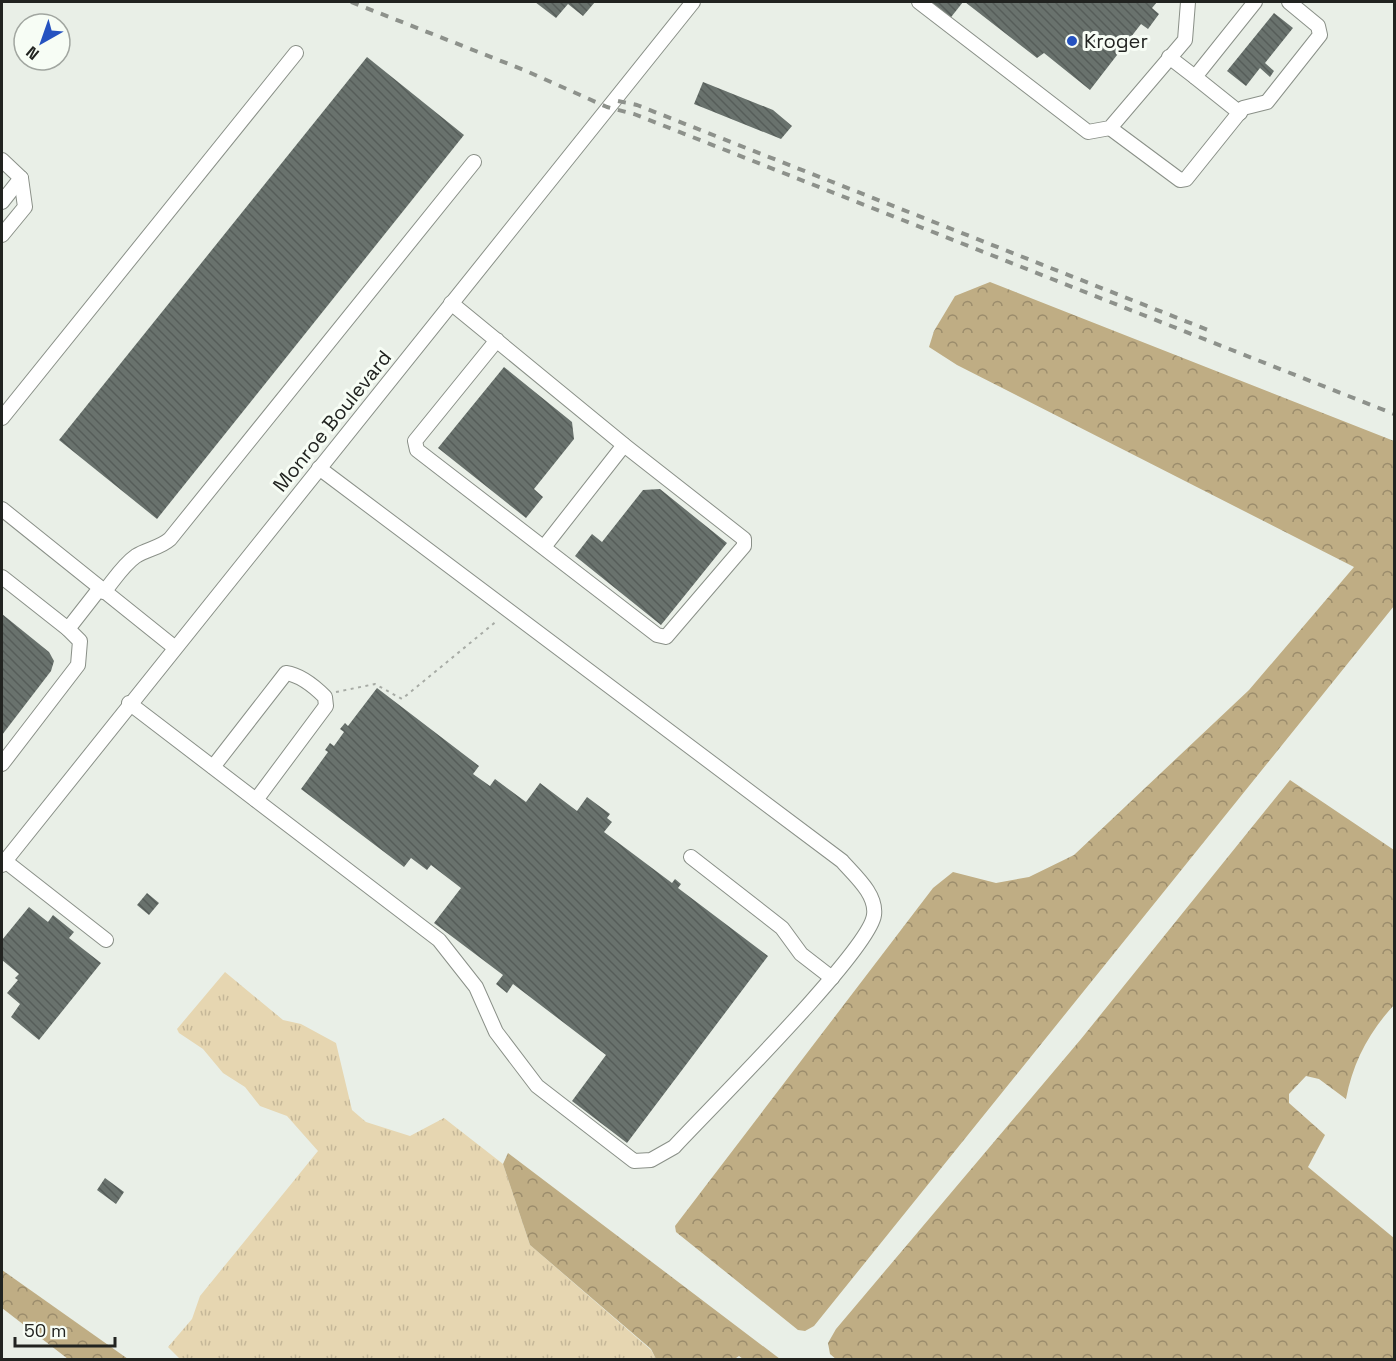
<svg xmlns="http://www.w3.org/2000/svg" width="1396" height="1361" font-family="'Space Grotesk',sans-serif">
<style>
.grass{fill:url(#grass-tufts)}
.forest{fill:url(#forest-crowns)}
.building{fill:url(#building-back-hatch)}
.lines{fill:none;stroke-linecap:round;stroke-linejoin:round}
.minor-casing{stroke:#8a9088;stroke-width:16}
.path{stroke:#a7aba5;stroke-width:2;stroke-dasharray:3 4.5;stroke-linecap:butt}
.minor{stroke:#fff;stroke-width:14}
.rail{stroke:#8d918b;stroke-width:4;stroke-dasharray:8 8;stroke-linecap:butt}
.poi-dot{fill:#2552c0;stroke:#f7fdf5;stroke-width:2}
.labels{text-anchor:middle;dominant-baseline:central;stroke-width:6;stroke-linejoin:round;paint-order:stroke}
.poi-label{font-size:20px;fill:#212320;stroke:#f7fdf5;text-anchor:start}
.street-label{font-size:20px;fill:#212320;stroke:#f7fdf5}
</style>
<defs>
<pattern id="grass-tufts" width="24" height="20" patternUnits="userSpaceOnUse" patternTransform="scale(1.5)"><rect width="24" height="20" fill="#e6d6b1"/><path d="M3 7l-1-3M5 7V3M7 7l1-3M15 17l-1-3M17 17v-4M19 17l1-3" fill="none" stroke="#c5b798"/></pattern>
<pattern id="forest-crowns" width="20" height="18" patternUnits="userSpaceOnUse" patternTransform="scale(1.5)"><rect width="20" height="18" fill="#bfad84"/><path d="M2 6a3 3 0 1 1 6 0M12 15a3 3 0 1 1 6 0" fill="none" stroke="#9b8c6c"/></pattern>
<pattern id="building-back-hatch" width="6" height="6" patternUnits="userSpaceOnUse" patternTransform="scale(1.5)"><rect width="6" height="6" fill="#69726d"/><path d="M-1 5l2 2M0 0l6 6M5-1l2 2" fill="none" stroke="#565d59"/></pattern>
</defs>
<rect width="100%" height="100%" fill="#e9efe7"/>
<polygon class="grass" points="225,972 283,1020 301,1024 336,1043 352,1110 366,1122 410,1136 444,1118 503,1164 530,1245 651,1350 656,1359 181,1360 168,1347 192,1319 200,1296 318,1151 287,1116 260,1106 245,1087 223,1073 203,1049 179,1033 177,1029"/>
<g class="forest">
<polygon points="990,282 1394,441 1394,606 814,1326 805,1331 798,1330 676,1232 675,1226 933,888 953,872 996,883 1029,877 1074,855 1249,690 1354,567 957,365 929,347 934,331 955,296"/>
<path d="M 1290,780 L 1394,850 L 1394,1005 C 1369,1032 1353,1062 1346,1099 L 1319,1079 L 1306,1076 L 1289,1094 L 1289,1103 L 1325,1135 L 1308,1167 L 1394,1238 L 1394,1359 L 837,1360 L 830,1354 L 828,1343 L 836,1329 L 1081,1039 Z"/>
<polygon points="508,1153 780,1359 743,1359 739,1356 733,1360 656,1359 651,1349 530,1245 503,1164"/>
<polygon points="2,1270 128,1359 68,1359 2,1308"/>
</g>
<g class="building">
<polygon points="535,2 595,2 583,16 568,4 556,18"/>
<polygon points="923,2 963,2 948,21"/>
<polygon points="965,2 1157,2 1152,8 1159,14 1148,29 1141,24 1090,90 1044,53 1037,58"/>
<polygon points="1274,13 1293,28 1265,63 1274,71 1270,77 1260,68 1246,86 1227,71"/>
<polygon points="367,57 464,135 157,519 59,440"/>
<polygon points="703,82 773,110 792,126 781,139 694,104"/>
<polygon points="504,367 572,422 574,439 534,489 543,497 526,518 438,448"/>
<polygon points="660,489 727,543 661,625 575,556 592,534 602,542 643,490"/>
<polygon points="2,614 49,652 54,661 51,671 2,735"/>
<polygon points="377,688 479,766 473,774 490,786 495,779 526,802 540,783 577,811 587,797 610,814 607,818 612,822 604,832 672,883 675,879 681,884 678,888 768,956 627,1143 572,1101 606,1055 513,984 507,993 496,984 503,975 434,923 461,888 431,865 427,870 411,858 404,867 301,789 328,752 325,750 330,743 334,746 344,732 340,729 345,723 348,726"/>
<polygon points="147,893 159,903 149,915 137,905"/>
<polygon points="29,907 48,922 53,915 74,932 69,938 101,963 39,1040 11,1017 20,1004 7,993 18,980 15,978 19,974 2,960 2,940"/>
<polygon points="105,1178 124,1192 116,1204 97,1190"/>
</g>
<g class="lines">
<defs>
<g id="minor">
<polyline points="919,2 1088,132 1110,128 1185,40 1188,2"/>
<polyline points="1169,57 1195,77"/>
<polyline points="1240,113 1195,77 1255,2"/>
<polyline points="1110,128 1180,180 1186,179 1243,108 1267,102 1320,35 1318,26 1289,2"/>
<polyline points="2,160 21,178 25,207 2,235"/>
<polyline points="2,202 21,178"/>
<polyline points="451,303 624,445 744,539 744,546 666,637 657,635 417,450 415,441 497,340"/>
<polyline points="2,418 296,53"/>
<polyline points="2,509 174,647"/>
<polyline points="544,547 624,445"/>
<polyline points="2,577 68,629 100,588"/>
<path d="M 104,592 C 114,580 123,565 136,556 C 147,549 160,548 170,539 L 474,162"/>
<path d="M 129,703 L 439,940 L 476,987 L 496,1032 L 537,1086 L 634,1161 L 651,1160 L 674,1147 C 707,1111 870,950 874,915 C 877,894 854,875 842,861 L 319,468"/>
<polyline points="2,764 78,665 80,641 68,629"/>
<path d="M 213,767 L 286,673 C 300,675 315,687 325,697 L 326,706 L 256,800"/>
<polyline points="691,857 782,928 801,954 832,978"/>
<polyline points="5,861 106,940"/>
<polyline points="2,865 693,2"/>
</g>
</defs>
<use href="#minor" class="minor-casing"/>
<polyline class="path" points="336,692 375,684 402,699 498,620"/>
<use href="#minor" class="minor"/>
<g class="rail">
<polyline points="351,2 524,70 607,107 634,114 1394,414"/>
<polyline points="618,101 637,105 1208,330"/>
</g>
</g>
<circle class="poi-dot" cx="1072" cy="41" r="6"/>
<g class="labels">
<g class="poi-label">
<text x="1084" y="41">Kroger</text>
</g>
<g class="street-label">
<text transform="translate(332 421) rotate(-51)">Monroe Boulevard</text>
</g>
</g>
<rect width="1396" height="1361" fill="none" stroke="#212320" stroke-width="6"/>
<g transform="translate(42 42) rotate(220)"><circle r="28" fill="#f7fdf5" stroke="#a1a6a0" stroke-width="1.5"/>
<path d="M0-4.5L10 22L0 15L-10 22Z" fill="#2552c0"/>
<text y="-9" font-size="16" font-weight="bold" text-anchor="middle" fill="#212320">N</text>
</g>
<path d="M15 1337v9h100v-9" fill="none" stroke="#212320" stroke-width="3"/>
<text x="24" y="1337" font-size="18" fill="#212320" stroke="#f7fdf5" stroke-width="4.5" paint-order="stroke">50 m</text>
</svg>
